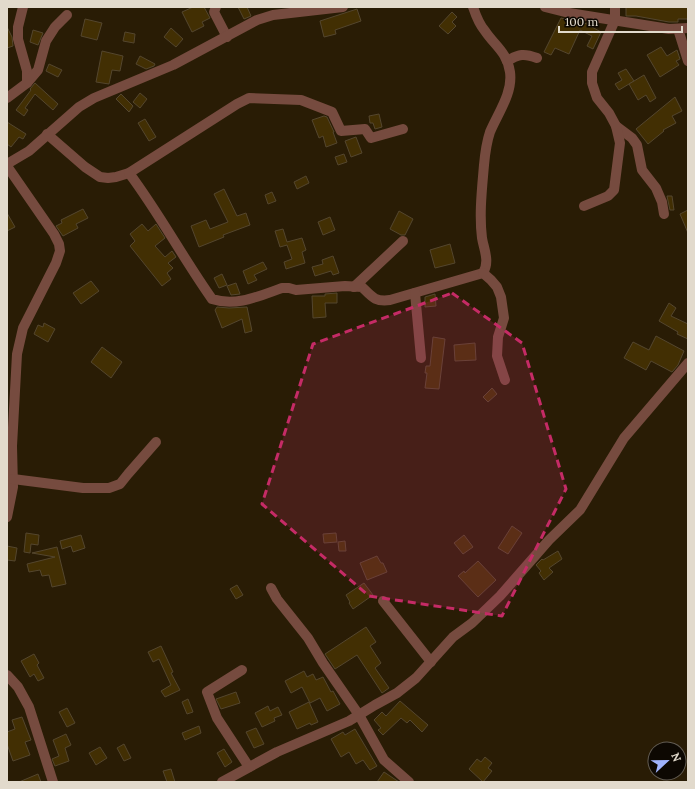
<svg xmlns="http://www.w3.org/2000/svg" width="695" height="789" font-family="Lora,serif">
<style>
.building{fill:#422f03;stroke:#54462e}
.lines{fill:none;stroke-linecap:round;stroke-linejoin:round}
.street{stroke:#764b3f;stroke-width:10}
.marked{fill:#c52b66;fill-opacity:0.2;stroke:#c52b66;stroke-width:3;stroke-dasharray:8 5;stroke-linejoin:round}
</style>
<rect width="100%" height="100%" fill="#291c05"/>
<g class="building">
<polygon points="193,7 204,7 210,18 202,22 204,26 192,32 182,12"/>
<polygon points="238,7 247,7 251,16 244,19"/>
<polygon points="626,7 688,7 688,19 678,19 678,22 669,22 636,16 626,16"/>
<polygon points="357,9 361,21 335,30 336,34 324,37 320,21"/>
<polygon points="452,12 457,17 452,22 456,26 448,34 439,26"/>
<polygon points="561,18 575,22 575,21 581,21 601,32 593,49 587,46 592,36 580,30 569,54 555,48 551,55 544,52"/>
<polygon points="85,19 102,23 97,40 81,36"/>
<polygon points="7,27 12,37 13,46 7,48"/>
<polygon points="171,28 183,39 176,47 164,37"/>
<polygon points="33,30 43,33 38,45 30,42"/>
<polygon points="125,32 135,34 134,43 123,41"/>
<polygon points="661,47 667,56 677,50 680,59 676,61 679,65 660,77 647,55"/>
<polygon points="102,51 123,56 120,71 112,70 109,84 96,82"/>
<polygon points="140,56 155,64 154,66 146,69 136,64"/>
<polygon points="49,64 62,70 58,77 46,71"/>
<polygon points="626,69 634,81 619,90 615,84 622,80 618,73"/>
<polygon points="644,75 656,98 650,102 646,95 638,100 629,84"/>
<polygon points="35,83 58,104 53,110 35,94 25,108 28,110 24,116 16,110 31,90 30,89"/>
<polygon points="140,93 147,99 140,108 133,102"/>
<polygon points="121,94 133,106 129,112 116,99"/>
<polygon points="675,97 682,111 672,116 676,123 663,130 664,131 648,144 636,129"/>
<polygon points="379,114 382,127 375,129 373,123 370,123 369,116"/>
<polygon points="324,116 327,117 334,132 333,132 337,143 326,147 323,136 319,138 312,120"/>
<polygon points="145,119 156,137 149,141 138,123"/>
<polygon points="7,122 26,134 23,139 19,137 11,147 7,144"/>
<polygon points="356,137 362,153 351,157 345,141"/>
<polygon points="344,154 347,162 338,165 335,157"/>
<polygon points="306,176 309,183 297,189 294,182"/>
<polygon points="224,189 237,216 246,213 250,225 223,235 224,237 199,247 191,226 206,220 210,229 228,222 214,194"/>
<polygon points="272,192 276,201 268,204 265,195"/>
<polygon points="667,196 672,196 674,210 670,210"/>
<polygon points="83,209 88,218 76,224 78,228 63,236 56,226 62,223 61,220"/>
<polygon points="688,210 688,233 680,214"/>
<polygon points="399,211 413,219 405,235 401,235 390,229"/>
<polygon points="7,213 15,227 7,231"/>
<polygon points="330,217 335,230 323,235 318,222"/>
<polygon points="142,224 148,231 156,224 165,238 155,246 165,257 172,251 176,257 168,263 173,268 167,273 171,279 162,286 130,246 135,241 130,234"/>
<polygon points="283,229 287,242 302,238 306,250 302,252 305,263 286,269 284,262 292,259 287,245 280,247 275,231"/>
<polygon points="450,244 455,263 435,268 430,250"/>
<polygon points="333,256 339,273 333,275 331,271 315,276 312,267 323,264 322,260"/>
<polygon points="263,262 267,269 254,275 257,280 248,284 243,271"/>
<polygon points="222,274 227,285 219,288 214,278"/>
<polygon points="91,281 99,291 81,304 73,293"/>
<polygon points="236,283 240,294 231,295 227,286"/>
<polygon points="337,293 337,303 325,303 326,317 313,318 312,296 325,296 325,294"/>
<polygon points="435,294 436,306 425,307 425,297"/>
<polygon points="669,303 676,308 671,316 688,324 688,339 677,334 678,332 659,321"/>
<polygon points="217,307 229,308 247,307 252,331 245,333 242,319 222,328 215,310"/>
<polygon points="44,323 55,329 48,342 34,334 38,325 43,327"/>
<polygon points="656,336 684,351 678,365 672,372 651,361 646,370 624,358 633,342 649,350"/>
<polygon points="433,337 445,339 439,389 425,388 427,373 425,373 426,366 430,366"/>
<polygon points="475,343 476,360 455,361 454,345"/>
<polygon points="102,347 122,362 111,378 91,362"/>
<polygon points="492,388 497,394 488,402 483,397"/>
<polygon points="512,526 522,533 508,554 498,548"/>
<polygon points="26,533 39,535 38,545 31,544 30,553 24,552"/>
<polygon points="336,533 337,542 324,543 323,534"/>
<polygon points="81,535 85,548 73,552 71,546 62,549 60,541"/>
<polygon points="464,535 473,547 463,554 454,543"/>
<polygon points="345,541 346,551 339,551 338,542"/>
<polygon points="7,546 17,548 15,561 7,560"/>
<polygon points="57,547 66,584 52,587 49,575 42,576 40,570 29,572 27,564 55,557 32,553"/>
<polygon points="558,551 562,559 549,568 553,572 544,580 539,573 541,571 536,565 542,559 543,560"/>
<polygon points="377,556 381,563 383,563 387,572 367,580 360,563"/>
<polygon points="478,561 496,580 478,597 458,576 464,571 465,573"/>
<polygon points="364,583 373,595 353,609 349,603 350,602 346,595"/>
<polygon points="237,585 243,595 236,599 230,589"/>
<polygon points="366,627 376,642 370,646 381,663 375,668 389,688 382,693 357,655 335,669 325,654"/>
<polygon points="161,646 173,672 171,673 180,690 165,697 161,691 171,685 159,659 153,662 148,652"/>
<polygon points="34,654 39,663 37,665 44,678 38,681 34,674 30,677 21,661"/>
<polygon points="304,671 307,677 313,674 316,680 323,677 331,692 333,691 340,704 327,711 320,698 310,703 302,687 291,693 285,681"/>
<polygon points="236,692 240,703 221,709 216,699"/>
<polygon points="188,699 193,712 187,714 182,702"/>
<polygon points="400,701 428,725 422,732 410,720 407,723 401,718 383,735 378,730 381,728 374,720 382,712 386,716"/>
<polygon points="309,702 318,722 311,725 310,723 297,729 289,712"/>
<polygon points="268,706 270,711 278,707 282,715 274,718 275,721 262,727 255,713"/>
<polygon points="67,708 75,723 67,727 59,712"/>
<polygon points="22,717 31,740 25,742 30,755 13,761 7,744 7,732 15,729 12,720"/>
<polygon points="199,726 201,733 185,740 182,733"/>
<polygon points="256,728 264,744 254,748 246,732"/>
<polygon points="355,729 377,766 370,770 363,760 356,764 349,752 341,757 331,739 343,732 345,735"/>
<polygon points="66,734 71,745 65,748 69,761 55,766 52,759 59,756 53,740"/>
<polygon points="124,744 131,758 124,761 117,748"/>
<polygon points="100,747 107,758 96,765 89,753"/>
<polygon points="224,749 232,762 225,767 217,753"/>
<polygon points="485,757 492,763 488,768 492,771 483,782 469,769 477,759 481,762"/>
<polygon points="171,769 175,782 167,782 163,771"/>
<polygon points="384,772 399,782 377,782"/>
<polygon points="38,774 41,782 19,782"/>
</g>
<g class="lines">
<g class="street">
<polyline points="23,7 18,27 18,39 27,71 27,83"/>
<polyline points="216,7 214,12 227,37"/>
<polyline points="545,7 569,13 669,29 688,28"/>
<polyline points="678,29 688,61"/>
<path d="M 507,61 C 519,54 524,53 537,58"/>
<polyline points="7,98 27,83 38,70 46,41 55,27 67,15"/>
<polyline points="616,126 632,138 637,145 642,170 656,188 662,202 664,214"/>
<polyline points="47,134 85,167 100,177 108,178 116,177 129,173 237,104 249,98 301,100 332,112 341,131 365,129 371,138 403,129"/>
<polyline points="7,164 29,151 79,107 94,98 173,65 257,20 273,15 343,7"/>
<polyline points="7,166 54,234 59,244 60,251 56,263 23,328 17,354 12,446 13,487 7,517"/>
<path d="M 129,173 C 159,213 183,258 212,299 C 236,307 259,296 282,288 L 289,288 L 296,290 L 345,286 L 362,287 C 372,297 375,302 390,300 L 483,273 C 490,261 484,250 482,238 C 479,214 482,189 484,165 C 485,154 487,141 490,132 C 498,113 513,93 510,72 C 507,52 495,46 485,31 C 479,24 476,16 473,7"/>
<polyline points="584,206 608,196 614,190 620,143 616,126 609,113 597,98 592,83 592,72 615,20 615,7"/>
<polyline points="483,273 491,280 497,287 501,297 504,318 498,337 497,356 505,380"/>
<polyline points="354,287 403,241"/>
<polyline points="415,293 421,358"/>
<polyline points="13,479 83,488 109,488 120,484 128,474 156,442"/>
<polyline points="271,588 277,599 308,638 323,663 359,715 384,760 409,782"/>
<polyline points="383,601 431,662"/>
<polyline points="242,670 207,692 217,718 249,767"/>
<polyline points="7,675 18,687 29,707 53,782"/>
<polyline points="222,782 277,752 349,721 375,705 397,693 416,678 453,637 472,623 500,596 549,540 580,510 624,438 688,363"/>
</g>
</g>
<path class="marked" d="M 452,293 L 522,343 L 566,489 L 502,616 L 369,596 L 262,504 L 313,344 Z"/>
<rect width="695" height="789" fill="none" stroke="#e2dacc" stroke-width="16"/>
<g transform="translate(667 761) rotate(68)"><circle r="19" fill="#0d0802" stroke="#625c53"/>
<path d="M0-3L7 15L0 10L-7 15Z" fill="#a0b3fd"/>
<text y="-6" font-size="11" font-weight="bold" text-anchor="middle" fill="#e2dacc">N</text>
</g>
<path d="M559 26v6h123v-6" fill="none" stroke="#e2dacc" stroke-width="2"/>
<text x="565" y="26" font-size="12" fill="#e2dacc" stroke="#0d0802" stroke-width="3" paint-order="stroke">100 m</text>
</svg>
